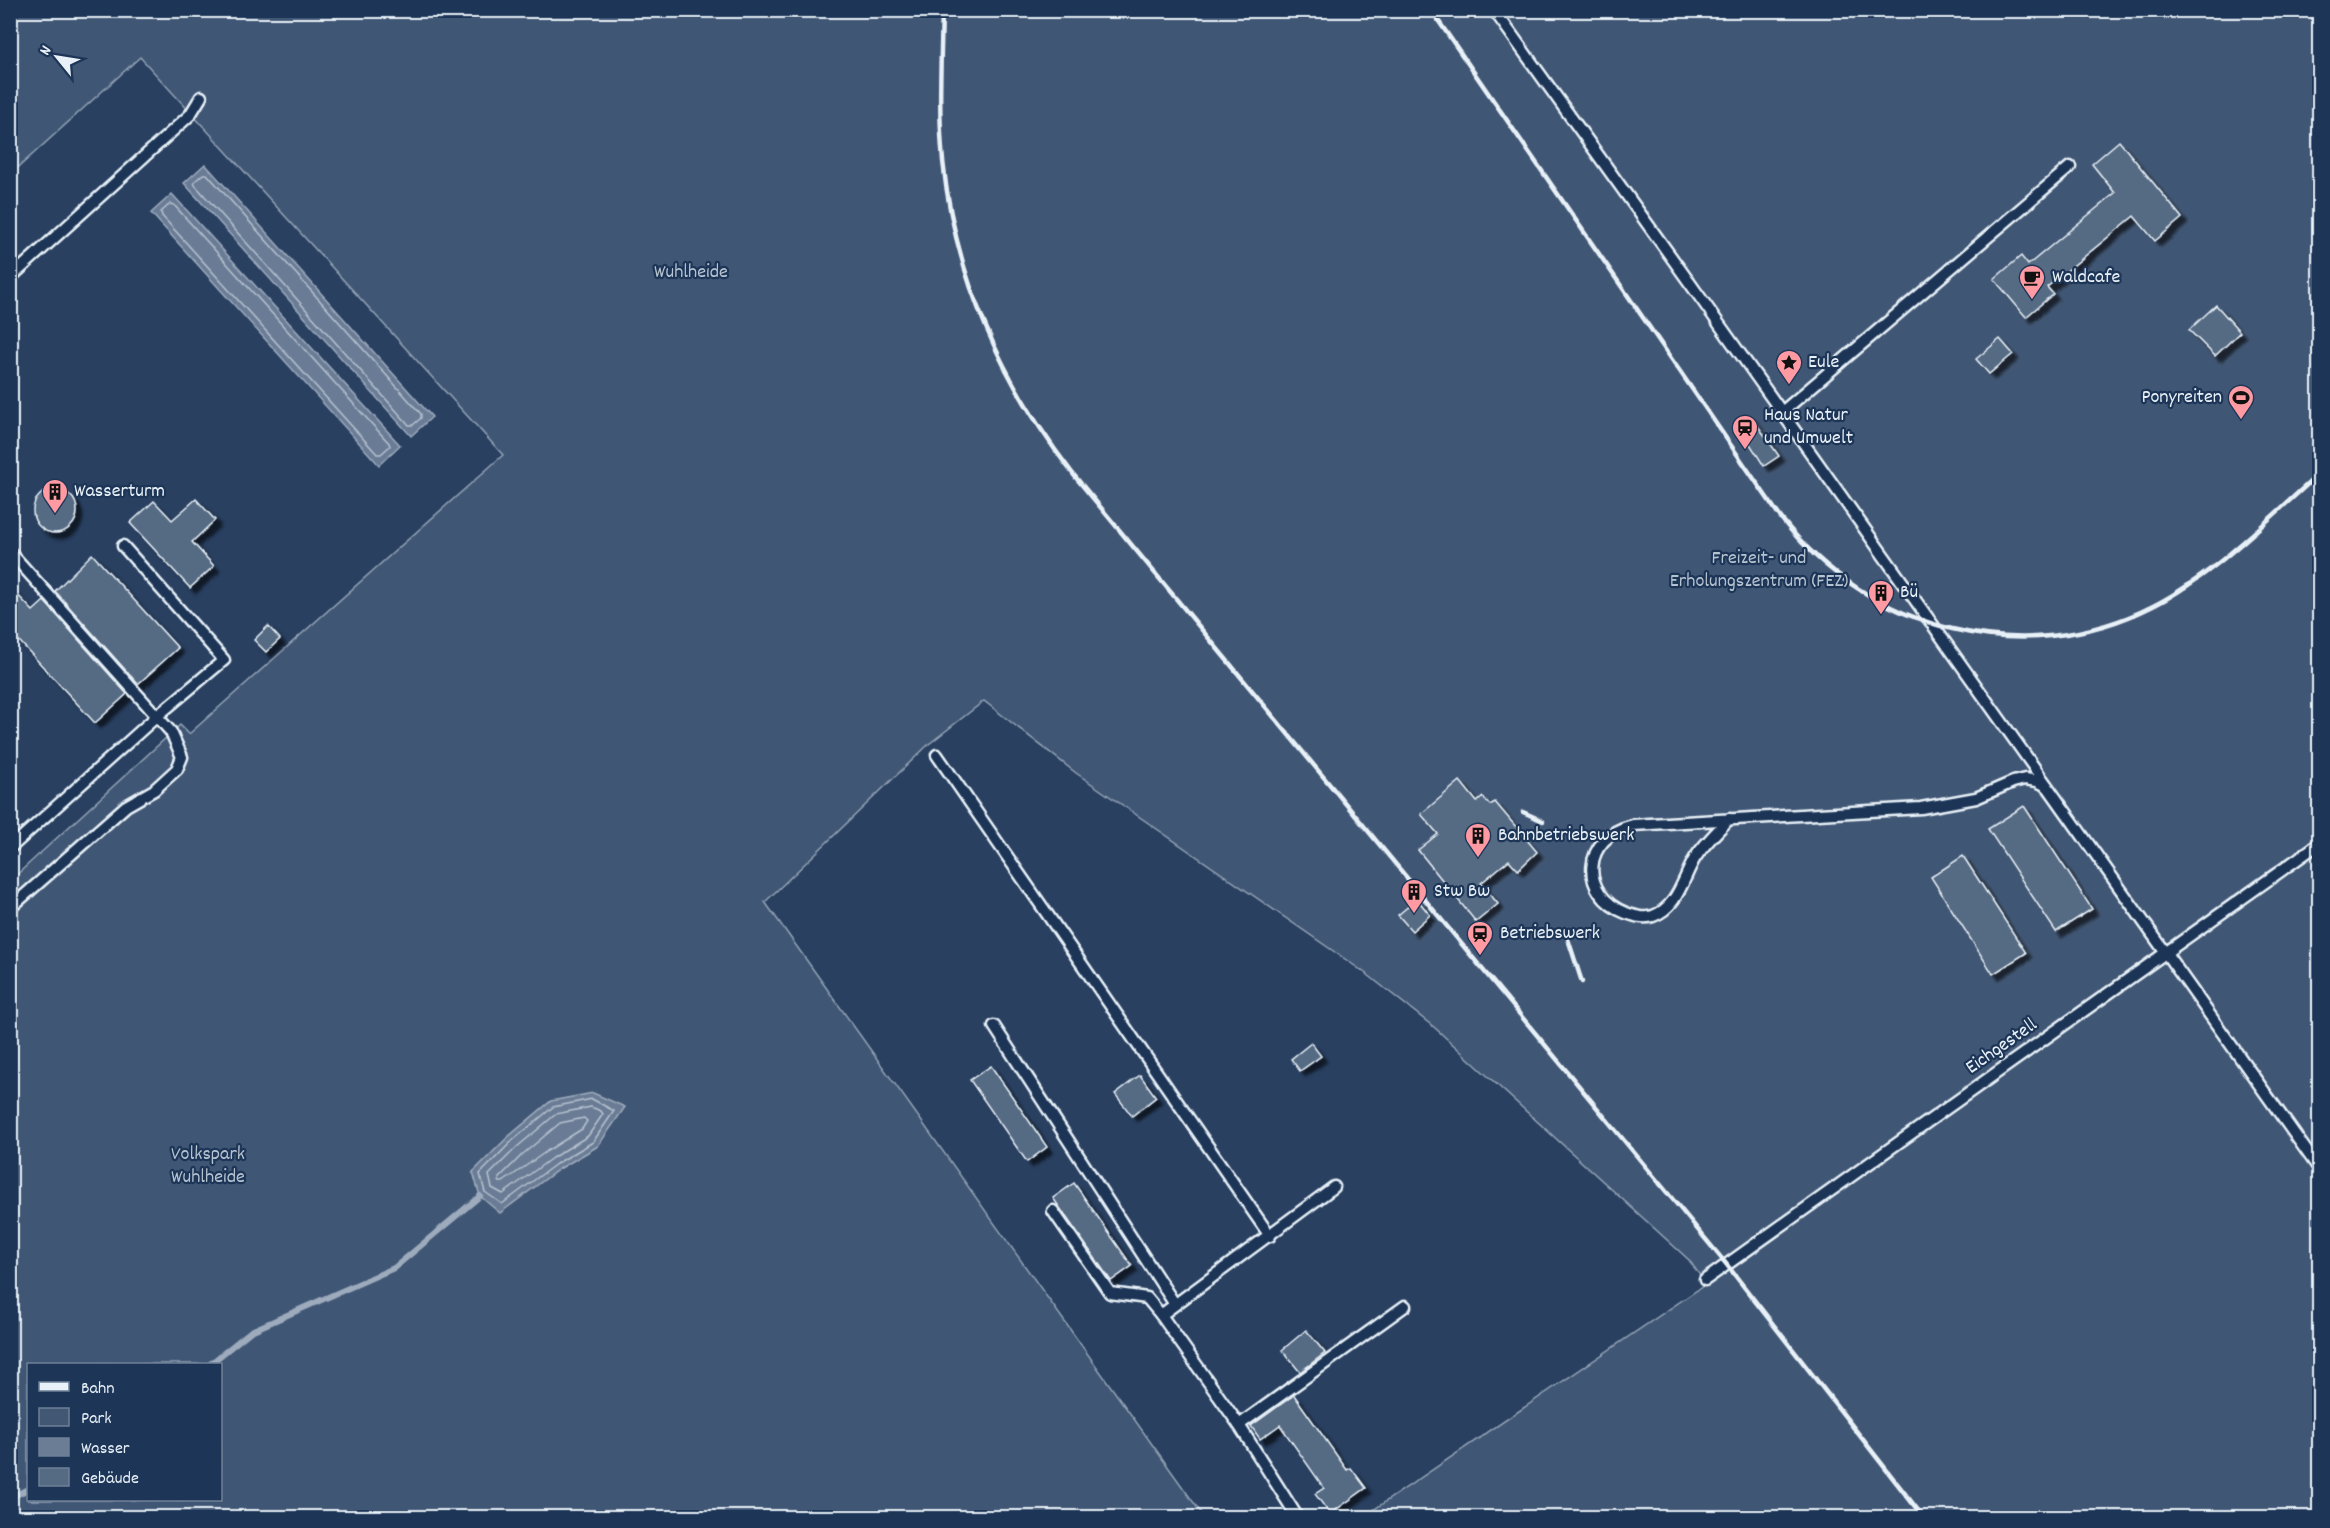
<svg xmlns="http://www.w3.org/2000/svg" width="2330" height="1528" font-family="Dekko,sans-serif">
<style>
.green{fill:#415774;stroke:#94a4b6;stroke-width:1.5;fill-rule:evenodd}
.water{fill:#6b7c95;stroke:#9dabbd;stroke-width:1.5}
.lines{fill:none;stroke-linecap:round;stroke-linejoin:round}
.shore{stroke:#b6c2d0;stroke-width:1.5}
.stream{stroke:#9dabbd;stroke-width:6}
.building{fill:#556a83;stroke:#e8f1f8;stroke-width:1.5;filter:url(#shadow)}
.service-casing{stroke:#e8f1f8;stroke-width:15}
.service{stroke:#1d3557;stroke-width:10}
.rail{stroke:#e8f1f8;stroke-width:4.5}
.labels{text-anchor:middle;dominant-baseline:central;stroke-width:4.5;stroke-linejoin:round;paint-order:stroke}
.park-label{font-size:20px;fill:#b6c3d0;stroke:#1d3557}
.poi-label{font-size:20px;fill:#e8f1f8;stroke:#1d3557;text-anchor:start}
.street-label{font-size:20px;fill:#e8f1f8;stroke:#1d3557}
</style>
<defs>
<filter id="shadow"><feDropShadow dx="5.5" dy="5.5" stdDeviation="1.5" flood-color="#0009"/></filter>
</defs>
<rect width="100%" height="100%" fill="#294061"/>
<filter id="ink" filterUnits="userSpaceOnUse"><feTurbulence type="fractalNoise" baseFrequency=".0167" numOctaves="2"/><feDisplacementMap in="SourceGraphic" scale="12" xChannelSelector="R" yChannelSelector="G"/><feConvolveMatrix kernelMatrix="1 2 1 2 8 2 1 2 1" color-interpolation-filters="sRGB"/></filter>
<g filter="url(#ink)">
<path class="green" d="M 11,11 L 2319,11 L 2319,1517 L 1363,1517 L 1706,1284 L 1689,1260 L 1435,1028 L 1368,975 L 1076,773 L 984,701 L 929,744 L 765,902 L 1204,1517 L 11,1517 L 11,880 L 180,725 L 189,734 L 503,455 L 140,57 L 11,174 ZM 551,1101 L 598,1146 L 559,1169 L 473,1173 L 508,1137 ZM 28,1364 L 220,1364 L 220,1500 L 28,1500 Z"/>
<g class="water">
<polygon points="205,164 432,417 411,436 184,183"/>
<polygon points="172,194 400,445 379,465 151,213"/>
<polygon points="593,1093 625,1107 598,1146 559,1169 500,1213 480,1196 473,1172 508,1137 551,1101"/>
</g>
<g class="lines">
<g class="shore">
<polygon points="203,174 207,174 421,414 421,418 413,425 409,425 195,185 194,182"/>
<polygon points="170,204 174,205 389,443 390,446 381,454 377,454 162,216 161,212"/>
<polygon points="592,1099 614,1111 593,1142 556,1164 502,1204 485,1192 480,1174 512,1141 553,1107"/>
<polygon points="591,1107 601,1111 603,1114 588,1136 552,1158 503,1194 492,1188 489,1175 517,1147 556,1114"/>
<polygon points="584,1118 587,1121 582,1129 547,1151 503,1182 499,1182 499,1178 523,1154 560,1123"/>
</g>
<g class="stream">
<polyline points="210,1364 251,1331 394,1268 480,1196"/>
<polyline points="10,1498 28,1489"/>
</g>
</g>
<g class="building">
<polygon points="2119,141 2182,218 2155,241 2134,216 2047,287 2053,294 2026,317 1994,279 2021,256 2028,265 2115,193 2092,164"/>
<polygon points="2216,305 2240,332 2215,356 2189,330"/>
<polygon points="2000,339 2013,354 1989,374 1976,359"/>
<polygon points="1751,416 1779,456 1764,466 1738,425"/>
<circle cx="55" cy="511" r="22"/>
<polygon points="196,499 215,520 192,542 214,566 190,588 130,523 154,501 172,520"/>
<polygon points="92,554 178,648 138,684 55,591"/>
<polygon points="10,587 33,611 44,601 127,694 95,723 10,631"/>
<polygon points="268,626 280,639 266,652 254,640"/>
<polygon points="1460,781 1477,802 1483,797 1490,805 1495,802 1537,852 1518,870 1509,860 1481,883 1498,904 1476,922 1418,850 1438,834 1421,814"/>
<polygon points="2024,806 2092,909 2056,932 1988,829"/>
<polygon points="1963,856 2026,953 1993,974 1931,877"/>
<polygon points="1417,899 1430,915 1412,931 1398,915"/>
<polygon points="1311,1043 1321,1056 1300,1071 1291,1059"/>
<polygon points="991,1066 1047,1147 1027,1162 970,1080"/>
<polygon points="1140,1075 1156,1097 1132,1116 1115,1094"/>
<polygon points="1074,1183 1132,1266 1111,1281 1053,1198"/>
<polygon points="1306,1330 1325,1353 1300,1372 1282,1350"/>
<polygon points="1294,1395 1347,1470 1351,1468 1366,1488 1330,1514 1315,1494 1324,1488 1280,1425 1260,1439 1251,1426"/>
</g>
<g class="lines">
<defs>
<g id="service">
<polyline points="1494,10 1702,300 2320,1170"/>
<polyline points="10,278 190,115 201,97"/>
<polyline points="1782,412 2070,167"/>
<polyline points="10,552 171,732 182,757 177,769 154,790 126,806 10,908"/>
<polyline points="937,755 1270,1236"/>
<path d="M 1729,819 C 1717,832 1704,844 1695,858 C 1683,878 1678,907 1653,916 C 1643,919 1635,916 1626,913 C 1578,894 1582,837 1633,825 L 1921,808 L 1976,798 L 2013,782 L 2025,779 L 2037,781 L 2047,786"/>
<polyline points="10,848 156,717 224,660 123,546"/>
<polyline points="994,1026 1174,1303"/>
<polyline points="1053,1211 1110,1293 1147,1298 1161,1315 1239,1425 1298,1518"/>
<polyline points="1705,1280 2320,843"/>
<polyline points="1161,1315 1334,1187"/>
<polyline points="1239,1425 1405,1306"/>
</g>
</defs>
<use href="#service" class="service-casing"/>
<use href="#service" class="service"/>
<g class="rail">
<path d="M 942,10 C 941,61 938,111 943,161 C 955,277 1002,382 1073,474 L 1727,1265 L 1924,1518"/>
<path d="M 1431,10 L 1781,518 C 1868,630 2024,672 2153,606 C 2214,575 2268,519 2320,473"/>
<polyline points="1523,812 1543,821"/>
<polyline points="1568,939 1582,982"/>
</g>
</g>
</g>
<defs>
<symbol id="cafe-pin" viewBox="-11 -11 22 30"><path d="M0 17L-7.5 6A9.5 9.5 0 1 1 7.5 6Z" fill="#ff9aa2" stroke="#1d3557"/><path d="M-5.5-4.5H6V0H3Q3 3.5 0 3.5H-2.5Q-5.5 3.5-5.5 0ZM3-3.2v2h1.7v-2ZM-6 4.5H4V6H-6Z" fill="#111"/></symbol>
<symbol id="sight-pin" viewBox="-11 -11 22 30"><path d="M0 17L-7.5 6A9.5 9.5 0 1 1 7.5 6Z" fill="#ff9aa2" stroke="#1d3557"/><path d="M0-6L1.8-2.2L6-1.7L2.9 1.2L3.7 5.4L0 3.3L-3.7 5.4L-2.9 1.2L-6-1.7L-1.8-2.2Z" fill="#111"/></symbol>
<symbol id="stadium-pin" viewBox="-11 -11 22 30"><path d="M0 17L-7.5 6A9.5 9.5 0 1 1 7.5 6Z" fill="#ff9aa2" stroke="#1d3557"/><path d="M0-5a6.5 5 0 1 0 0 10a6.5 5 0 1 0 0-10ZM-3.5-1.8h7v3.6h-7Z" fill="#111"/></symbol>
<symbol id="station-pin" viewBox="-11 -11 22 30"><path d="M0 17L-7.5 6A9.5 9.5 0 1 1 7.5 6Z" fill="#ff9aa2" stroke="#1d3557"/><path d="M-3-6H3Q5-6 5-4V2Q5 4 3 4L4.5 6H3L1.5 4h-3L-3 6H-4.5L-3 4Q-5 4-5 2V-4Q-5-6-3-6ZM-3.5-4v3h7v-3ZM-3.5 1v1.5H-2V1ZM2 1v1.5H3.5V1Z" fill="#111"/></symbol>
<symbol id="building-pin" viewBox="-11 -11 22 30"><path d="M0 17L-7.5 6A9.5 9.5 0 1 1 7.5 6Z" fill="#ff9aa2" stroke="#1d3557"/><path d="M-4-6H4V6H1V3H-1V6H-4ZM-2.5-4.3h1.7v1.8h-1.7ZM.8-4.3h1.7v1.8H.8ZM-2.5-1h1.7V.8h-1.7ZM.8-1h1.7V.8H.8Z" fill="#111"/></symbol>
</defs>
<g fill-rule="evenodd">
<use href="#cafe-pin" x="2017" y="263" width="30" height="40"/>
<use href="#sight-pin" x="1774" y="348" width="30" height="40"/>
<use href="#stadium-pin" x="2226" y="383" width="30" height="40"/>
<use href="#station-pin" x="1730" y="413" width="30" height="40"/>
<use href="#building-pin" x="40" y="477" width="30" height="40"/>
<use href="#building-pin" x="1866" y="578" width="30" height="40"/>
<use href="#building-pin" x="1463" y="821" width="30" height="40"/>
<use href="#building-pin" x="1399" y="877" width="30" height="40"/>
<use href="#station-pin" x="1465" y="919" width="30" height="40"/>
</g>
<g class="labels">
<g class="park-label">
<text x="691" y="273">Wuhlheide</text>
<text x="1759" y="559">Freizeit- und<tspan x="1759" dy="23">Erholungszentrum (FEZ)</tspan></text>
<text x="208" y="1155">Volkspark<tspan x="208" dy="23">Wuhlheide</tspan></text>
</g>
<g class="poi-label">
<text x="2052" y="278">Waldcafe</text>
<text x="1808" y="363">Eule</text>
<text x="2222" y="398" text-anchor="end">Ponyreiten</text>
<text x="1764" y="416">Haus Natur<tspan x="1764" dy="23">und Umwelt</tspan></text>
<text x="74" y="492">Wasserturm</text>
<text x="1900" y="593">Bü</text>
<text x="1498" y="836">Bahnbetriebswerk</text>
<text x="1434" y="892">Stw Bw</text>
<text x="1500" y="934">Betriebswerk</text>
</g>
<g class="street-label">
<text transform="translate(2002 1047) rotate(-35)">Eichgestell</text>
</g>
</g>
<rect width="2330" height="1528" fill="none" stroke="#1d3557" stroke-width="36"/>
<rect x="18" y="18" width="2294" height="1492" fill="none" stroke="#e8f1f8" stroke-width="2" filter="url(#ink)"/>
<rect x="27" y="1363" width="195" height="138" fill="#1d3557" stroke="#6e8097" stroke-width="1.5"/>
<rect x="39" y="1382" width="30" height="9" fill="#e8f1f8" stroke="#6e8097" stroke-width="1.5"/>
<text x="81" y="1393" font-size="18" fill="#e8f1f8">Bahn</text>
<rect x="39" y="1408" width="30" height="18" fill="#415774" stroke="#6e8097" stroke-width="1.5"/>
<text x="81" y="1423" font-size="18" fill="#e8f1f8">Park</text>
<rect x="39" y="1438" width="30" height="18" fill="#6b7c95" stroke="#6e8097" stroke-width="1.5"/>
<text x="81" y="1453" font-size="18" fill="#e8f1f8">Wasser</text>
<rect x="39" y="1468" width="30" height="18" fill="#556a83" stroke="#6e8097" stroke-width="1.5"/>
<text x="81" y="1483" font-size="18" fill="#e8f1f8">Gebäude</text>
<g transform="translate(57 57) rotate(300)" stroke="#1d3557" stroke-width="4.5" paint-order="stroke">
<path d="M0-4.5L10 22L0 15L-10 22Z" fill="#e8f1f8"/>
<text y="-9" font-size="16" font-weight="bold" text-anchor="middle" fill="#e8f1f8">N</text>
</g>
</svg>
